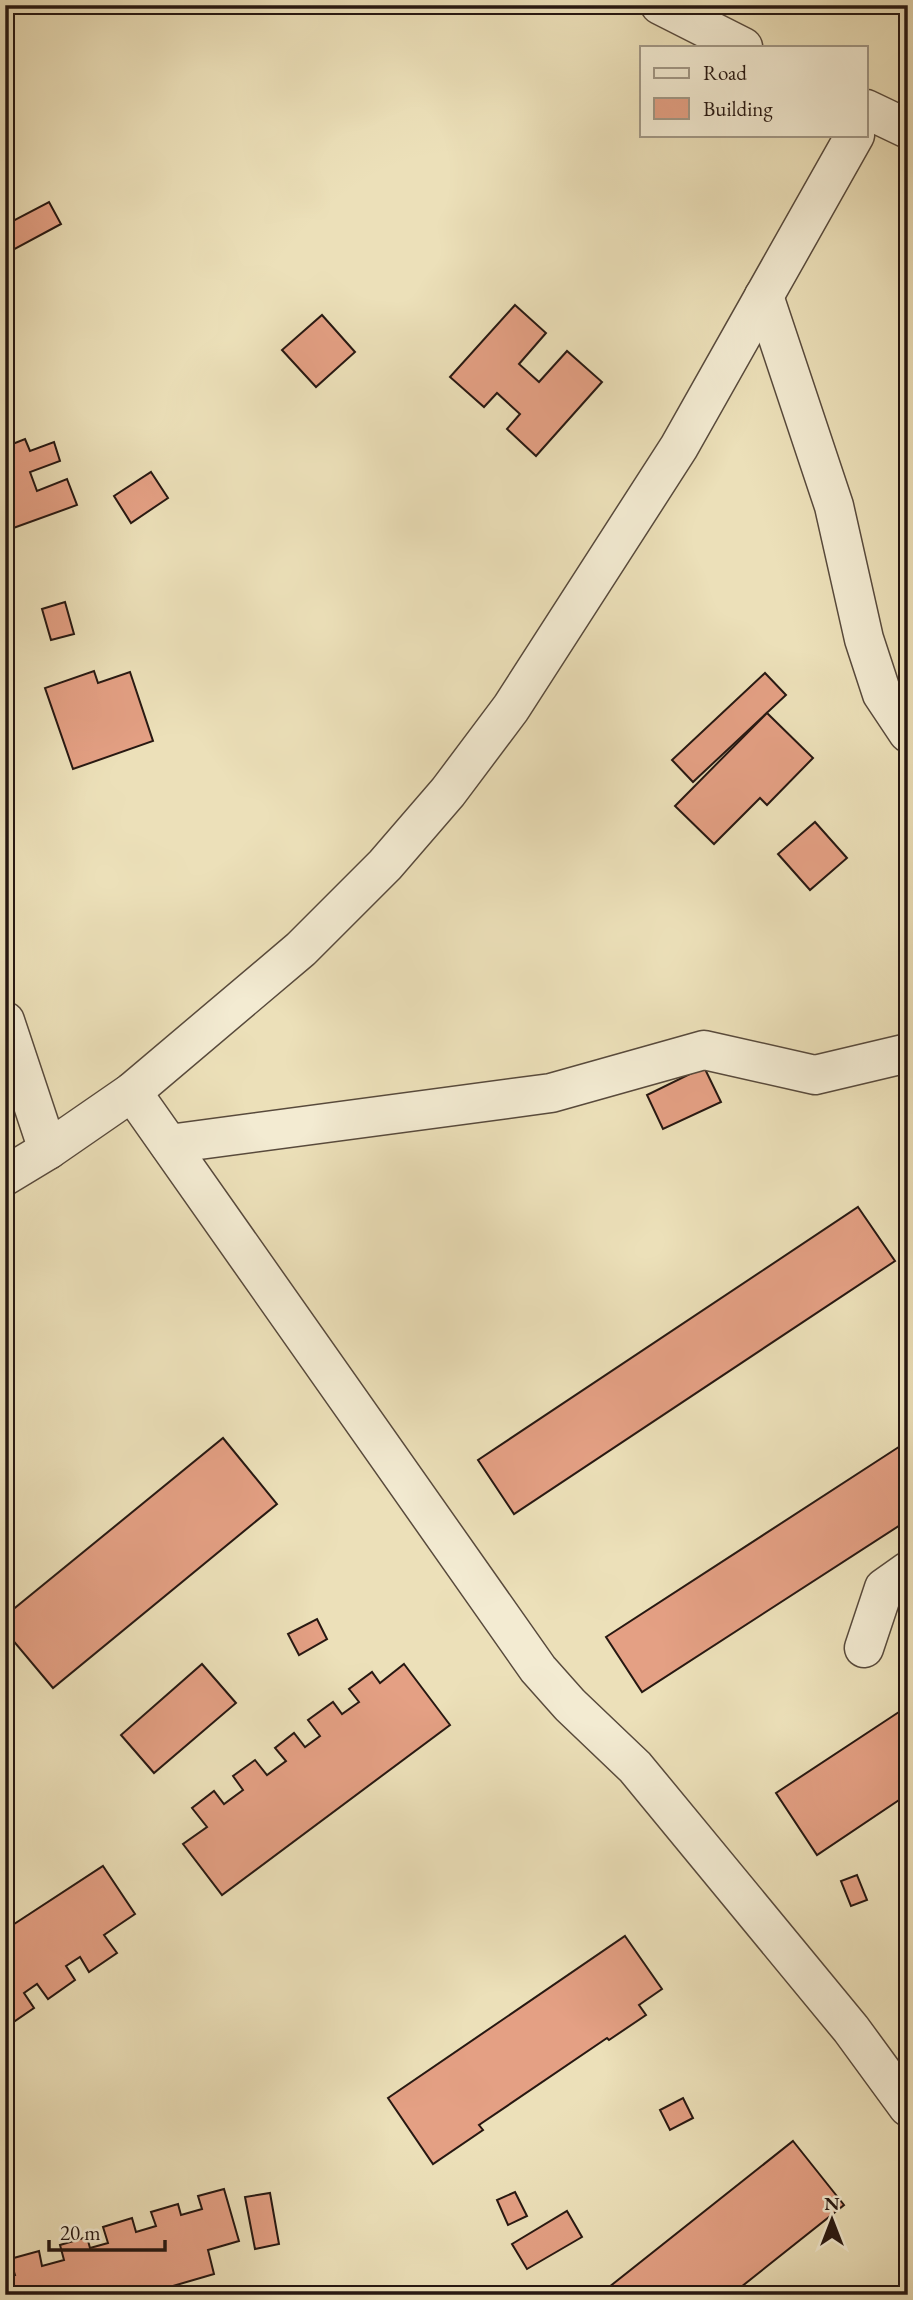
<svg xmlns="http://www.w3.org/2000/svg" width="913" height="2300" font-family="'EB Garamond',serif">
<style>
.building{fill:#e4a084;stroke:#271812;stroke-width:2}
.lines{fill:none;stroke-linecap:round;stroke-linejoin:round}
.minor-casing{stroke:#584a3c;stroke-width:41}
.minor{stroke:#f3ebd2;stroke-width:38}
</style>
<rect width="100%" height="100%" fill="#ece0b9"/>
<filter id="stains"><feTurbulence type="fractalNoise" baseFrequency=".00286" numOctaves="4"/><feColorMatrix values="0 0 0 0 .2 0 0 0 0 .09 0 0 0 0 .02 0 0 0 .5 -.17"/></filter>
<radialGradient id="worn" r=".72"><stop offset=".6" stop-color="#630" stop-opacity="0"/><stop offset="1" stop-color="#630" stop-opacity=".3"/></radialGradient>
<g class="building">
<polygon points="49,202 61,224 11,251 5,240 5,225"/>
<polygon points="515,305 546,333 519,364 539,382 567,351 602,382 536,456 507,429 520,414 497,393 484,407 450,377"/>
<polygon points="322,315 355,352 316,387 282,350"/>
<polygon points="25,439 30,451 54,442 60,461 30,472 37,491 67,479 77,505 5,531 5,447"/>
<polygon points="151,472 168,498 131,523 114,496"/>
<polygon points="65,602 74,634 51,640 42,609"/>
<polygon points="94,671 98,683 130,672 153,741 73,769 45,688"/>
<polygon points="765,673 786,695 693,782 672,760"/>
<polygon points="767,713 813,758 767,805 760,798 714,844 675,806"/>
<polygon points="815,822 847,858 810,890 778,854"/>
<polygon points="704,1067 721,1102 663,1129 647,1095"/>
<polygon points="858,1207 895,1261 514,1514 478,1460"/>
<polygon points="223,1438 277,1504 53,1688 5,1631 5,1616"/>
<polygon points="908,1441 908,1520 642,1692 606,1637"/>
<polygon points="317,1619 327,1639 299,1655 288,1634"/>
<polygon points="202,1664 236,1703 154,1773 121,1735"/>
<polygon points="404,1664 450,1725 222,1895 183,1844 207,1827 192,1808 214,1791 224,1804 243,1790 233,1776 255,1760 267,1775 286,1761 275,1748 294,1733 305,1747 320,1736 308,1720 333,1702 342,1714 359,1702 349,1689 372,1672 380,1683"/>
<polygon points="908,1706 908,1794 817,1855 776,1793"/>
<polygon points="103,1866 135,1914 104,1935 117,1953 89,1972 80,1957 66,1966 75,1980 48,1999 37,1984 24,1993 34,2008 12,2023 5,2013 5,1930"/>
<polygon points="857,1875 867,1900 851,1906 841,1881"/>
<polygon points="625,1936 662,1989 639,2005 646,2015 609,2040 607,2038 479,2125 483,2130 433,2164 388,2098"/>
<polygon points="683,2098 693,2118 670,2130 660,2110"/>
<polygon points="793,2141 844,2205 731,2295 726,2290 720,2295 599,2295"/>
<polygon points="224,2189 239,2241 208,2250 214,2274 142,2295 5,2295 5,2278 15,2275 10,2259 39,2251 42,2266 64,2260 60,2245 87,2237 90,2248 108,2243 103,2227 132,2218 136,2232 156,2226 151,2212 178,2204 181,2215 202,2209 198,2196"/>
<polygon points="515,2192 527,2216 508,2225 497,2200"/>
<polygon points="270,2193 279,2244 255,2249 245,2197"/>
<polygon points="567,2211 582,2237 527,2269 512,2244"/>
</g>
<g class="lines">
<defs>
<g id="minor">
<polyline points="660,5 743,47"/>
<polyline points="866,109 908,129"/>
<polyline points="764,296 834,506 864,639 882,694 908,733"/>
<polyline points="5,1021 48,1150"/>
<polyline points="132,1092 538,1669 570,1705 635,1767 851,2029 908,2107"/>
<polyline points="169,1144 551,1093 704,1050 815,1075 908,1053"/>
<polyline points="5,1176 48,1150 132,1092 301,949 385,865 448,792 511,708 679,447 855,135"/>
<polyline points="864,1648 884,1588 908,1571"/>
</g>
</defs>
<use href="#minor" class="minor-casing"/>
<use href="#minor" class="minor"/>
</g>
<rect width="913" height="2300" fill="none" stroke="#ece0b9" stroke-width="28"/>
<rect x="7" y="7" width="899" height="2286" fill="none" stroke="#271812" stroke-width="3.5"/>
<rect x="14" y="14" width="885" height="2272" fill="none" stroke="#271812" stroke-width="2"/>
<rect x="640" y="46" width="228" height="91" fill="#f3ebd2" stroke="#a19785" stroke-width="2"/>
<rect x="654" y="68" width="35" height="10" fill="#f3ebd2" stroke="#a19785" stroke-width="2"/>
<text x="703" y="80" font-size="21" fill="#271812">Road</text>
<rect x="654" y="98" width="35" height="21" fill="#e4a084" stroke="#a19785" stroke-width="2"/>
<text x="703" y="116" font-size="21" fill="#271812">Building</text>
<g transform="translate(832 2220)" stroke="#f3ebd2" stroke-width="5" paint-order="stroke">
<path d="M0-5L12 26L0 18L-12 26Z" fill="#271812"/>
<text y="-10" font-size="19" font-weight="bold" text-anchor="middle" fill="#271812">N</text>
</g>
<path d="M49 2240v10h116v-10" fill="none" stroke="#271812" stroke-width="3.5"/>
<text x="60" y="2240" font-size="21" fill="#271812" stroke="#f3ebd2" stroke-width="5" paint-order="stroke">20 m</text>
<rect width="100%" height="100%" filter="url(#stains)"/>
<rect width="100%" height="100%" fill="url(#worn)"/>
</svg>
